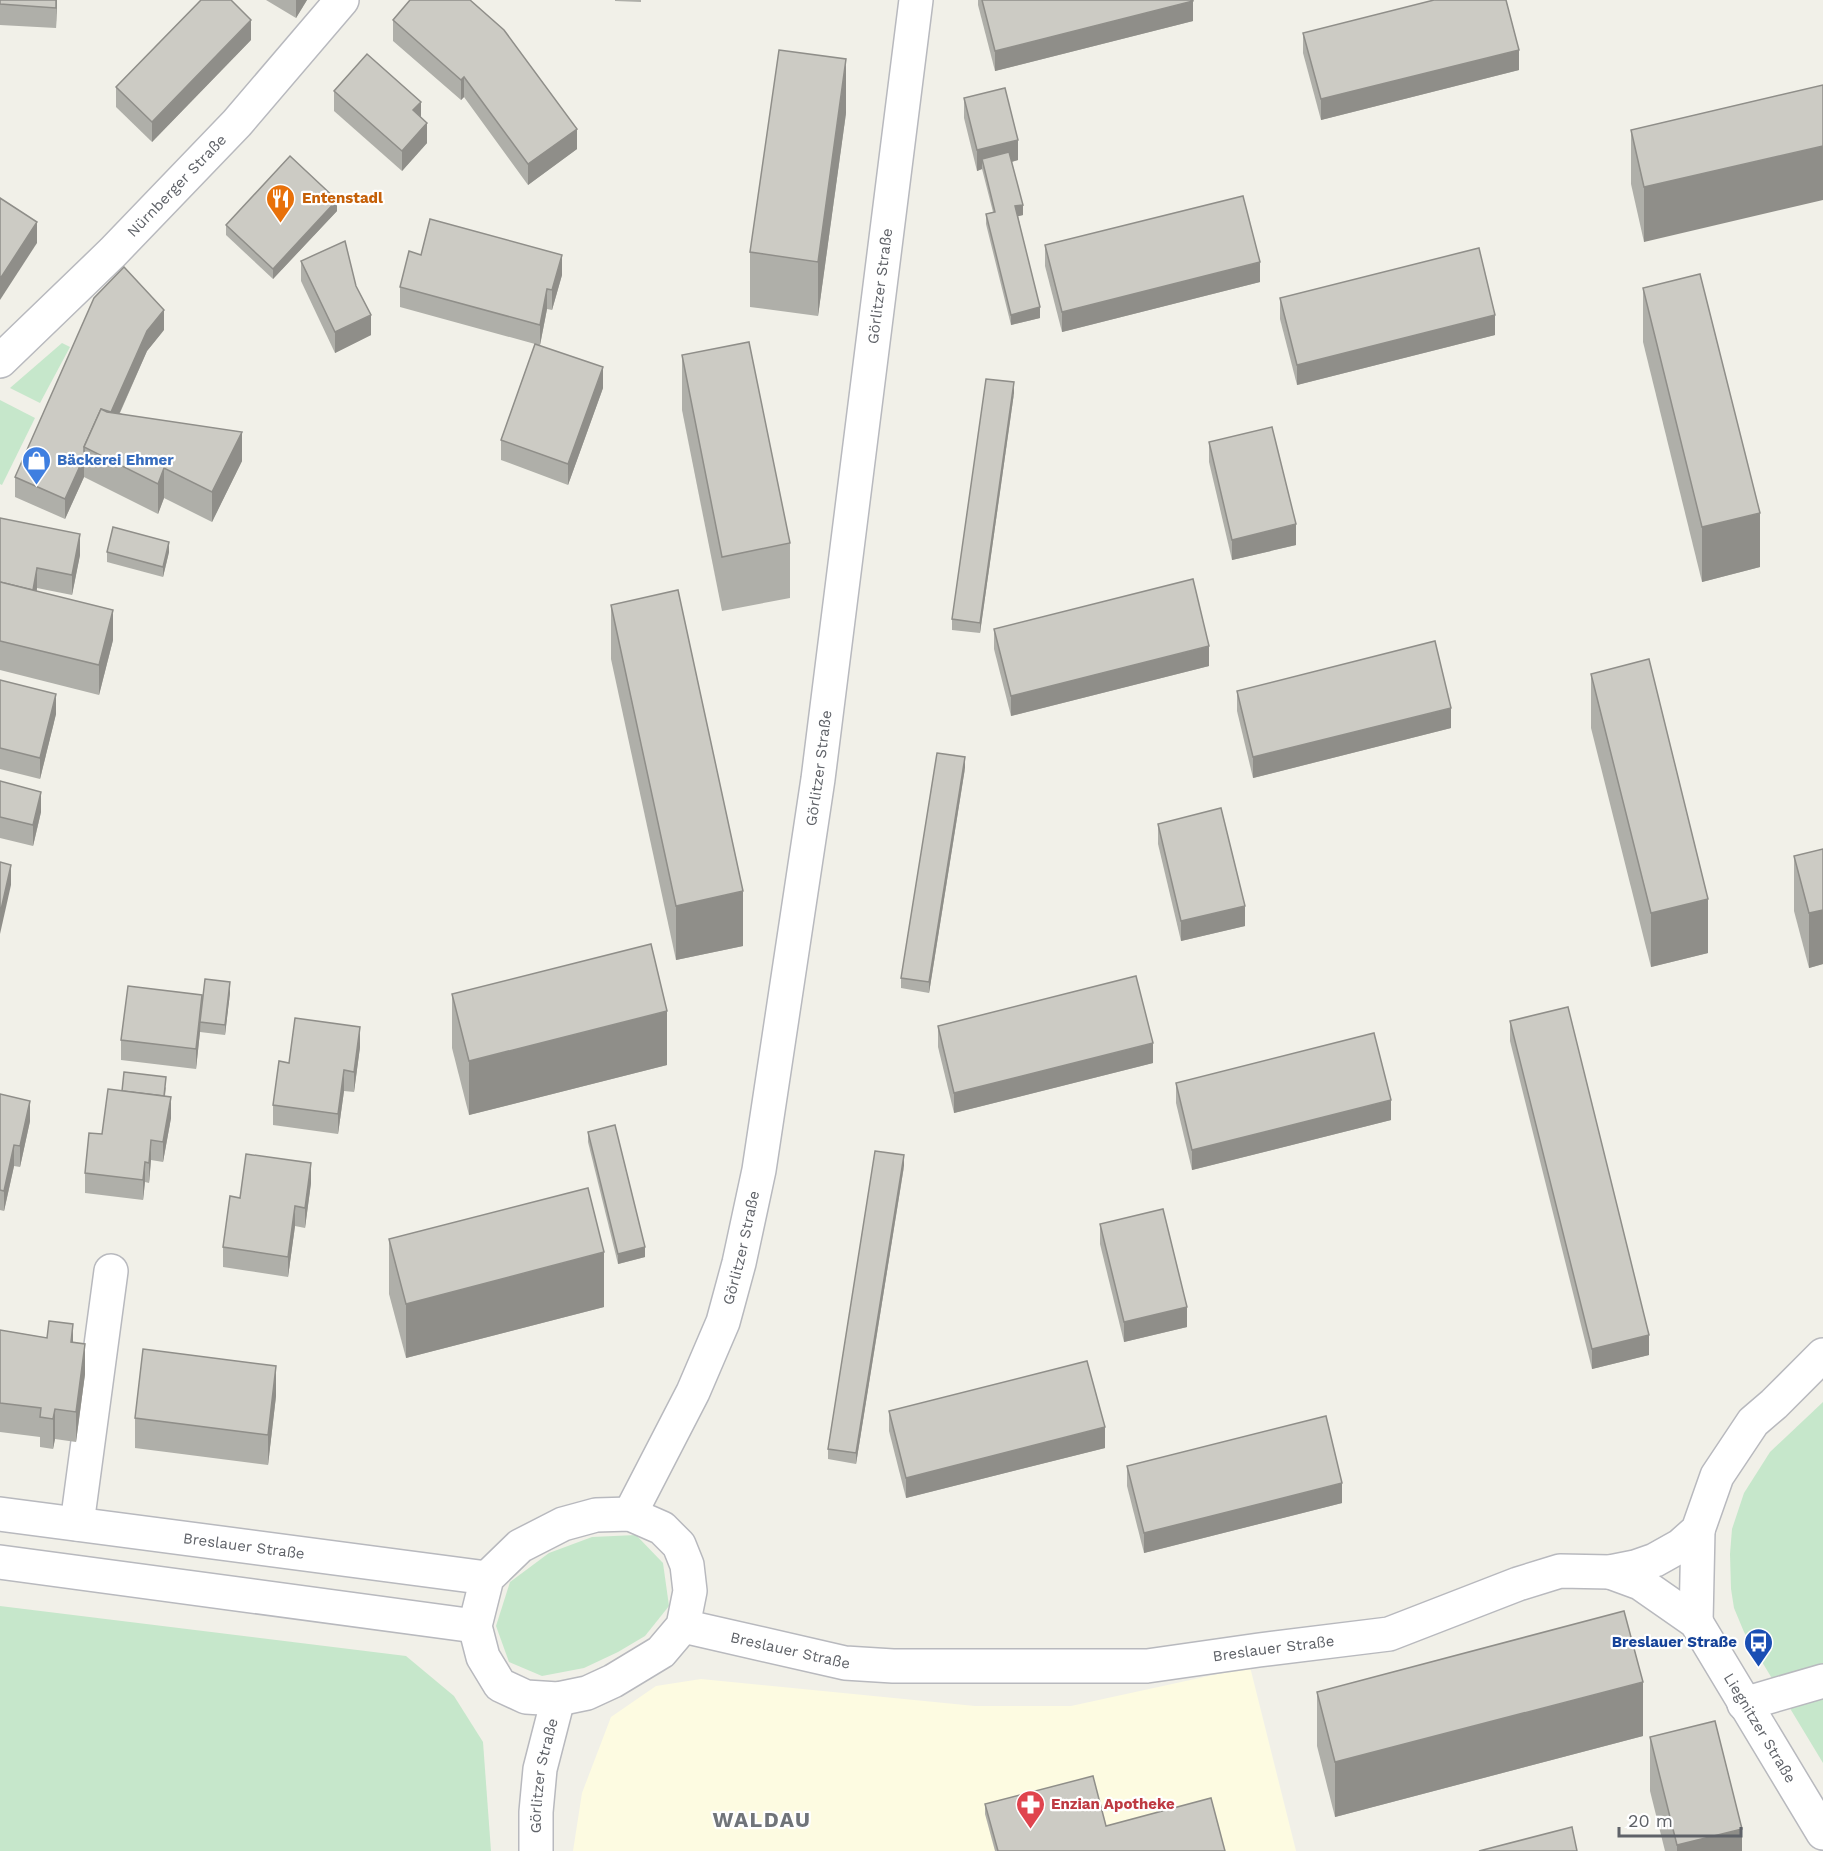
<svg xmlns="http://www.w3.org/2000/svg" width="1823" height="1851" font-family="'Work Sans',sans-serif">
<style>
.commercial{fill:#fdfbe1}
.green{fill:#c6e7cb}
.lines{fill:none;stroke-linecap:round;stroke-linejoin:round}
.minor-casing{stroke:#b8b9be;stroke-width:36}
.minor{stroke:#fff;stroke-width:33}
.wall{fill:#afafa9}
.shaded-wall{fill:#8f8e89}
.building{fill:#cccbc4;stroke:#8f8e89;stroke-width:1.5}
.labels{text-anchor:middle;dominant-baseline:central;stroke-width:4.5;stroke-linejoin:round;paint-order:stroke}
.street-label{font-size:15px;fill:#5f6268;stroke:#fff}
.food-label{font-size:15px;font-weight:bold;fill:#c56008;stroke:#fff;text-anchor:start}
.shop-label{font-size:15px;font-weight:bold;fill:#366cbe;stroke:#fff;text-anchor:start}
.transit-label{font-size:15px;font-weight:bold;fill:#164399;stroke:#fff;text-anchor:end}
.health-label{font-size:15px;font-weight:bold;fill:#be3a42;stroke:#fff;text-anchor:start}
.district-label{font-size:21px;font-weight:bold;letter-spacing:1.5px;fill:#70747a;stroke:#fff}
</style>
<rect width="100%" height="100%" fill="#f1f0e8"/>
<polygon class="commercial" points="1250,1667 1296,1851 573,1851 582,1793 611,1717 656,1686 701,1679 975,1706 1071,1706"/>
<g class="green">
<polygon points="62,343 70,347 40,403 10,388"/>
<polygon points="0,400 35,418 2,485 0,484"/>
<polygon points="1823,1402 1823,1763 1744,1632 1734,1608 1731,1589 1730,1554 1732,1529 1744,1493 1770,1452"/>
<polygon points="636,1535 663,1563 669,1606 645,1636 618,1652 584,1668 542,1676 509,1662 496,1626 510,1582 549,1553 592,1537"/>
<polygon points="0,1606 406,1656 454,1696 483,1742 491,1851 0,1851"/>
</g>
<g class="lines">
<defs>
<g id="minor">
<path id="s1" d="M 0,361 L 113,252 L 237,123 L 342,0"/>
<path id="s2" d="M 0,1514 L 487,1578"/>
<path id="s3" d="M 630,1514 L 693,1392 L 723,1322 L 739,1263 L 759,1170 L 818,779 L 916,0"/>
<polygon points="630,1514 662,1528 679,1545 687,1565 690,1591 683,1626 661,1652 613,1681 587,1693 558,1699 526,1697 500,1685 483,1657 475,1626 487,1578 520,1546 563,1524 596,1515"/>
<polyline points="77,1524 111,1271"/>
<polyline points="0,1562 475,1626"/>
<path id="s4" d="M 1610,1572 L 1640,1583 L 1696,1622 L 1823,1833"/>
<polyline points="1696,1622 1698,1530"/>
<path id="s5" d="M 683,1626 L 845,1663 L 893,1666 L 1147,1666 L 1259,1650 L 1389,1634 L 1518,1584 L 1560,1571 L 1610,1572 L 1635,1567 L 1655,1560 L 1680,1546 L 1698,1530 L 1717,1476 L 1753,1422 L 1774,1404 L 1823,1355"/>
<polyline points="1744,1704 1823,1681"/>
<path id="s6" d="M 536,1851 L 536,1812 L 540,1769 L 558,1699"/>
</g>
</defs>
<use href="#minor" class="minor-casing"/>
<use href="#minor" class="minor"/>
</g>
<g class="wall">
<polygon points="0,0 57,0 56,28 0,25"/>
<polygon points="266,0 307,0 296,18"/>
<polygon points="615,0 641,0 641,2 615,1"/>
<polygon points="978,0 1193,0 1193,21 995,71 978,5"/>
<polygon points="393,20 577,149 528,185 464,97 461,100 393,41"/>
<polygon points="1303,33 1519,70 1321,120 1303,53"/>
<polygon points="251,40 152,142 116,107 116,87"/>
<polygon points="1823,85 1644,242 1631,184 1631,130"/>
<polygon points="334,91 421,117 427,143 402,171 334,111"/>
<polygon points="964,98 1018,160 1012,162 1023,215 1018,216 1040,318 1011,325 986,224 986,214 993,212 982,169 977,171 964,118"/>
<polygon points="846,113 818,316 750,307 750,252"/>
<polygon points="337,211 273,279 226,235 226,225"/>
<polygon points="1045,245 1260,282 1062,332 1045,266"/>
<polygon points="421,255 562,275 552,310 547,309 540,345 603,388 568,485 501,460 501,440 535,344 400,307 400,287"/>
<polygon points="301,261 356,286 371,335 335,353 301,281"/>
<polygon points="1643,288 1760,567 1702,582 1643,342"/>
<polygon points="1280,298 1495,335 1297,385 1280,319"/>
<polygon points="164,330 147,351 120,413 242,461 212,522 164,498 158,514 84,477 65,519 15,497 15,477"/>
<polygon points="682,355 790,543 790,598 722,611 682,410"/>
<polygon points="1014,393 980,633 952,630 952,619"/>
<polygon points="1209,442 1296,545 1232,560 1209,462"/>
<polygon points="0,518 80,555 72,595 37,588 37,591 113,640 99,695 0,670"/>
<polygon points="107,552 169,552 163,577 107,562"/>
<polygon points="611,605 743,946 676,960 611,659"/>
<polygon points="994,629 1209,666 1011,716 994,649"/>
<polygon points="1591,674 1708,953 1651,967 1591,728"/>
<polygon points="0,680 56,714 40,779 0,769"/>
<polygon points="1237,691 1451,728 1253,778 1237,711"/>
<polygon points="965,768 929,993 901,988 901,978"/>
<polygon points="0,781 41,812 33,846 0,838"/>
<polygon points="1158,824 1245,926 1181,941 1158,844"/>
<polygon points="1823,849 1823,964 1809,968 1794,911 1794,856"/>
<polygon points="230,993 225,1035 200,1032 196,1069 121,1060 121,1040 202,995"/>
<polygon points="452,994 667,1065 469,1115 452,1048"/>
<polygon points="1510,1021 1649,1355 1592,1369 1510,1041"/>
<polygon points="938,1026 1153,1063 954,1113 938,1047"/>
<polygon points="360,1047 354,1092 344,1091 338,1134 273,1125 273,1105 289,1063"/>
<polygon points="1176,1083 1391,1120 1192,1170 1176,1103"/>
<polygon points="166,1087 165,1096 171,1118 163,1162 151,1160 149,1183 145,1182 143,1200 85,1193 85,1173 102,1134"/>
<polygon points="0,1094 30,1121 20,1167 14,1166 4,1211 0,1210"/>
<polygon points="588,1132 645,1257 618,1264 588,1142"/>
<polygon points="904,1166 856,1464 828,1459 828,1449"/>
<polygon points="311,1183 305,1228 295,1226 288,1277 223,1267 223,1247 240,1198"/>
<polygon points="1100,1224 1187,1327 1124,1342 1100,1244"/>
<polygon points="389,1239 604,1307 406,1358 389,1294"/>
<polygon points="0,1330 73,1342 85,1374 76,1442 55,1439 53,1449 40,1447 40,1437 0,1432"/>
<polygon points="276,1396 268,1465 135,1448 135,1418"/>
<polygon points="889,1411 1105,1448 906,1498 889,1431"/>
<polygon points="1127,1466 1342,1503 1144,1553 1127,1486"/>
<polygon points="1317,1692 1643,1736 1335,1817 1317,1746"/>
<polygon points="1650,1737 1742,1851 1665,1851 1650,1791"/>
<polygon points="985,1804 1106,1826 1225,1851 995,1851 985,1814"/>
</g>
<g class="shaded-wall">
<polygon points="56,0 57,0 56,28"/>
<polygon points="296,0 307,0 296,18"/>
<polygon points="1193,1 1193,21 995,71 995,51"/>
<polygon points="251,20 251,40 152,142 152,122"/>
<polygon points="1519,50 1519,70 1321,120 1321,99"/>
<polygon points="846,59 846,113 818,316 818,262"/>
<polygon points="464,77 464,97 461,100 461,80"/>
<polygon points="421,102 421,122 413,110"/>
<polygon points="427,123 427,143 402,171 402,151"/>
<polygon points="577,129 577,149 528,185 528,164"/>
<polygon points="1018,140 1018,160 984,169 982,159 982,169 977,171 977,150"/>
<polygon points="1823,146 1823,200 1644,242 1644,187"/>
<polygon points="337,200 337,211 273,279 273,269"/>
<polygon points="1023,205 1023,215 1015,217 1015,206"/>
<polygon points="37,222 37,243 0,300 0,279"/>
<polygon points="562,255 562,275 552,310 552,290"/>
<polygon points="1260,262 1260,282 1062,332 1062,312"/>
<polygon points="547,289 547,309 540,345 540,325"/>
<polygon points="1040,307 1040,318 1011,325 1011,315"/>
<polygon points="164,310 164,330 147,351 107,441 107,421 147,331"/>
<polygon points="371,315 371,335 335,353 335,332"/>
<polygon points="1495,315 1495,335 1297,385 1297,365"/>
<polygon points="603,367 603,388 568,485 568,464"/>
<polygon points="1014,382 1014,393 980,633 980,623"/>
<polygon points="242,432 242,461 212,522 212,492"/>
<polygon points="84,457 84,477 65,519 65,499"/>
<polygon points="164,468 164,498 158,514 158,484"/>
<polygon points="1760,513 1760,567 1702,582 1702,527"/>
<polygon points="1296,524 1296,545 1232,560 1232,540"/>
<polygon points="80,534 80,555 72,595 72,575"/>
<polygon points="169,542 169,552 163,577 163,567"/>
<polygon points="37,568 37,588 31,620 31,599"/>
<polygon points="113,610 113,640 99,695 99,665"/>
<polygon points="1209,646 1209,666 1011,716 1011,696"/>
<polygon points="56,694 56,714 40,779 40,758"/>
<polygon points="1451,708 1451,728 1253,778 1253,757"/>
<polygon points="965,757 965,768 929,993 929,982"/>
<polygon points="41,792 41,812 33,846 33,825"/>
<polygon points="11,865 11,885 0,934 0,914"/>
<polygon points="743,891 743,946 676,960 676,906"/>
<polygon points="1708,899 1708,953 1651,967 1651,913"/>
<polygon points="1245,906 1245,926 1181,941 1181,921"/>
<polygon points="1823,910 1823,964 1809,968 1809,913"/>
<polygon points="230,982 230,993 225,1035 225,1025"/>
<polygon points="202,995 200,1032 196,1069 196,1049"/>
<polygon points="667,1011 667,1065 469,1115 469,1061"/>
<polygon points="360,1027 360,1047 354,1092 354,1072"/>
<polygon points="1153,1043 1153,1063 954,1113 954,1093"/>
<polygon points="344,1070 344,1091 338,1134 338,1114"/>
<polygon points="171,1097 171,1118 163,1162 163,1142"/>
<polygon points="1391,1100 1391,1120 1192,1170 1192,1150"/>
<polygon points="30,1101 30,1121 20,1167 20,1146"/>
<polygon points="151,1140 151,1160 149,1183 149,1163"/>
<polygon points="14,1145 14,1166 4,1211 4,1191"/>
<polygon points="904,1155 904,1166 856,1464 856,1453"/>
<polygon points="145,1162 145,1182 143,1200 143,1180"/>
<polygon points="311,1163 311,1183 305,1228 305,1208"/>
<polygon points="295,1206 295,1226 288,1277 288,1257"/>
<polygon points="645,1247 645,1257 618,1264 618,1254"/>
<polygon points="604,1252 604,1307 406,1358 406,1304"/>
<polygon points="1187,1307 1187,1327 1124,1342 1124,1322"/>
<polygon points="73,1324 73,1354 71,1342"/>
<polygon points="1649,1335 1649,1355 1592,1369 1592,1349"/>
<polygon points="85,1344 85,1374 76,1442 76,1412"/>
<polygon points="276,1366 276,1396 268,1465 268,1435"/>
<polygon points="55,1409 55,1439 53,1449 53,1419"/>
<polygon points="1105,1427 1105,1448 906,1498 906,1478"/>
<polygon points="1342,1483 1342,1503 1144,1553 1144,1533"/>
<polygon points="1643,1682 1643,1736 1335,1817 1335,1762"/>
<polygon points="1742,1829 1742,1851 1677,1851 1677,1845"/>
</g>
<g class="building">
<polygon points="0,0 56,0 56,8 0,4"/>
<polygon points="201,0 231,0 251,20 152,122 116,87"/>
<polygon points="410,0 470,0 504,30 577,129 528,164 464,77 461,80 393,20"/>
<polygon points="982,0 1193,0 1193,1 995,51"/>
<polygon points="1434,0 1506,0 1519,50 1321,99 1303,33"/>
<polygon points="779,50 846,59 818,262 750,252"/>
<polygon points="367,54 421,102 413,110 427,123 402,151 334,91"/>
<polygon points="1823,85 1823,146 1644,187 1631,130"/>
<polygon points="1005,88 1018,140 977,150 964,98"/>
<polygon points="1009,152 1023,205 1015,206 1040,307 1011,315 986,214 995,212 982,159"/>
<polygon points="290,156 337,200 273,269 226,225"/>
<polygon points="1243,196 1260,262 1062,312 1045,245"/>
<polygon points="0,198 37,222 0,279"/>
<polygon points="430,219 562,255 552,290 547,289 540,325 400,287 409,251 421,255"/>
<polygon points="345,241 356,286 371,315 335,332 301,261"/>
<polygon points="1479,248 1495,315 1297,365 1280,298"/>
<polygon points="124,267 164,310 147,331 111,412 101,409 84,447 84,457 65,499 15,477 94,298"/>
<polygon points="1700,274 1760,513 1702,527 1643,288"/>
<polygon points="749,342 790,543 722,557 682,355"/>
<polygon points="535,344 603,367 568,464 501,440"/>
<polygon points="986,379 1014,382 980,623 952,619"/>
<polygon points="101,409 107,412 242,432 212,492 164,468 158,484 84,447"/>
<polygon points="1272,427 1296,524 1232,540 1209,442"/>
<polygon points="0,518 80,534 72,575 37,568 33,590 0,582"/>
<polygon points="113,527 169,542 163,567 107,552"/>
<polygon points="1193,579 1209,646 1011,696 994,629"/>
<polygon points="0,582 113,610 99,665 0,641"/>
<polygon points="678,590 743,891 676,906 611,605"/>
<polygon points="1435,641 1451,708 1253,757 1237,691"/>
<polygon points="1649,659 1708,899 1651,913 1591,674"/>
<polygon points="0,680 56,694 40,758 0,748"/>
<polygon points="937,753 965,757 929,982 901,978"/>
<polygon points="0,781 41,792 33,825 0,817"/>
<polygon points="1221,808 1245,906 1181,921 1158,824"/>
<polygon points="1823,849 1823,910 1809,913 1794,856"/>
<polygon points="0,862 11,865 0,914"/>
<polygon points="651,944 667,1011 469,1061 452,994"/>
<polygon points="1136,976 1153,1043 954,1093 938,1026"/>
<polygon points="205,979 230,982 225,1025 200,1022"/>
<polygon points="128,986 202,995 196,1049 121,1040"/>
<polygon points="1568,1007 1649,1335 1592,1349 1510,1021"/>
<polygon points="295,1018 360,1027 354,1072 344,1070 338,1114 273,1105 279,1061 289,1063"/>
<polygon points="1374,1033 1391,1100 1192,1150 1176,1083"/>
<polygon points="124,1072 166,1077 164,1096 122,1091"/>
<polygon points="108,1089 171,1097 163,1142 151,1140 149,1163 145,1162 143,1180 85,1173 89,1133 102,1134"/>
<polygon points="0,1094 30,1101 20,1146 14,1145 4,1191 0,1190"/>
<polygon points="615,1125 645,1247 618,1254 588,1132"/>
<polygon points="875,1151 904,1155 856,1453 828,1449"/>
<polygon points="246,1154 311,1163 305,1208 295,1206 288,1257 223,1247 230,1196 240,1198"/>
<polygon points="588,1188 604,1252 406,1304 389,1239"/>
<polygon points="1163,1209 1187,1307 1124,1322 1100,1224"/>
<polygon points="49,1321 73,1324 71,1342 85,1344 76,1412 55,1409 53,1419 40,1417 41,1408 0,1403 0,1330 47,1338"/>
<polygon points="143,1349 276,1366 268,1435 135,1418"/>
<polygon points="1087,1361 1105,1427 906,1478 889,1411"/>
<polygon points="1326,1416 1342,1483 1144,1533 1127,1466"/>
<polygon points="1624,1611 1643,1682 1335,1762 1317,1692"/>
<polygon points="1715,1721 1742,1829 1677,1845 1650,1737"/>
<polygon points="1093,1776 1106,1826 1211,1798 1225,1851 998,1851 985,1804"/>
<polygon points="1572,1827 1577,1851 1479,1851"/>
</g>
<defs>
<symbol id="restaurant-pin" viewBox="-11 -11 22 30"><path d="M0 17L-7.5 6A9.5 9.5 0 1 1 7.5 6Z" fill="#e8710a" stroke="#fff"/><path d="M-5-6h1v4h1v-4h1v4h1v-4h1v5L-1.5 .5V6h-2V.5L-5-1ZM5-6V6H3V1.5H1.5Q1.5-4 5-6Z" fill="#fff"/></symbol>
<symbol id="shop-pin" viewBox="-11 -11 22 30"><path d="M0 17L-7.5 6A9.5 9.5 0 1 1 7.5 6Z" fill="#3f7fe0" stroke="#fff"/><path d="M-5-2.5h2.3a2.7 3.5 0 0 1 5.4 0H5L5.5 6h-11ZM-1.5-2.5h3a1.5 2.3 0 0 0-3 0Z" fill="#fff"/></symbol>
<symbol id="bus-pin" viewBox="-11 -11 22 30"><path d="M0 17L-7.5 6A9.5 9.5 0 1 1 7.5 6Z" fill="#1a4fb4" stroke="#fff"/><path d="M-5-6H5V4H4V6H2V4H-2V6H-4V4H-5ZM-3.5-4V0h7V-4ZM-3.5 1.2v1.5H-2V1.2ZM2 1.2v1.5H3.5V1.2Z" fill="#fff"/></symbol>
<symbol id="pharmacy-pin" viewBox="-11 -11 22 30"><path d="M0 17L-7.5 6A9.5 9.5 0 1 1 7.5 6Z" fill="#e0444e" stroke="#fff"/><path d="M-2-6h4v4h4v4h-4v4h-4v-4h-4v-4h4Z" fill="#fff"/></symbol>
</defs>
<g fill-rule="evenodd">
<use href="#restaurant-pin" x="264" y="182" width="33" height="45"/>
<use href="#shop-pin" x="20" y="444" width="33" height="45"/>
<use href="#bus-pin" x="1742" y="1626" width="33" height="45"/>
<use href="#pharmacy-pin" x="1014" y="1788" width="33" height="45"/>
</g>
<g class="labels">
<g class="street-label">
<text stroke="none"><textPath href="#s1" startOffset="249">Nürnberger Straße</textPath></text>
<text stroke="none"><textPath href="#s3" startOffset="1262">Görlitzer Straße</textPath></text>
<text stroke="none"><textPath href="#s3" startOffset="776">Görlitzer Straße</textPath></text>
<text stroke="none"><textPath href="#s3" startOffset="290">Görlitzer Straße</textPath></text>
<text stroke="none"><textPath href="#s2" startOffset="246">Breslauer Straße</textPath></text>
<text stroke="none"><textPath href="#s5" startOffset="596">Breslauer Straße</textPath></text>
<text stroke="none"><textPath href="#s5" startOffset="110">Breslauer Straße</textPath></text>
<text stroke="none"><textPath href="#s4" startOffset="224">Liegnitzer Straße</textPath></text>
<text stroke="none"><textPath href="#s6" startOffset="76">Görlitzer Straße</textPath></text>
</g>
<g class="food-label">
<text x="302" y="198">Entenstadl</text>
</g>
<g class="shop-label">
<text x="57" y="460">Bäckerei Ehmer</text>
</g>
<g class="transit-label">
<text x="1737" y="1642">Breslauer Straße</text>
</g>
<g class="health-label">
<text x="1051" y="1804">Enzian Apotheke</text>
</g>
<g class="district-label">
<text x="762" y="1819">WALDAU</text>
</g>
</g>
<path d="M1619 1827v9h122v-9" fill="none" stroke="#5f6268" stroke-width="3"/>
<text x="1628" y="1827" font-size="18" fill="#5f6268" stroke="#ffffff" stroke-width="4.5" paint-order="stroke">20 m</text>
</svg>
